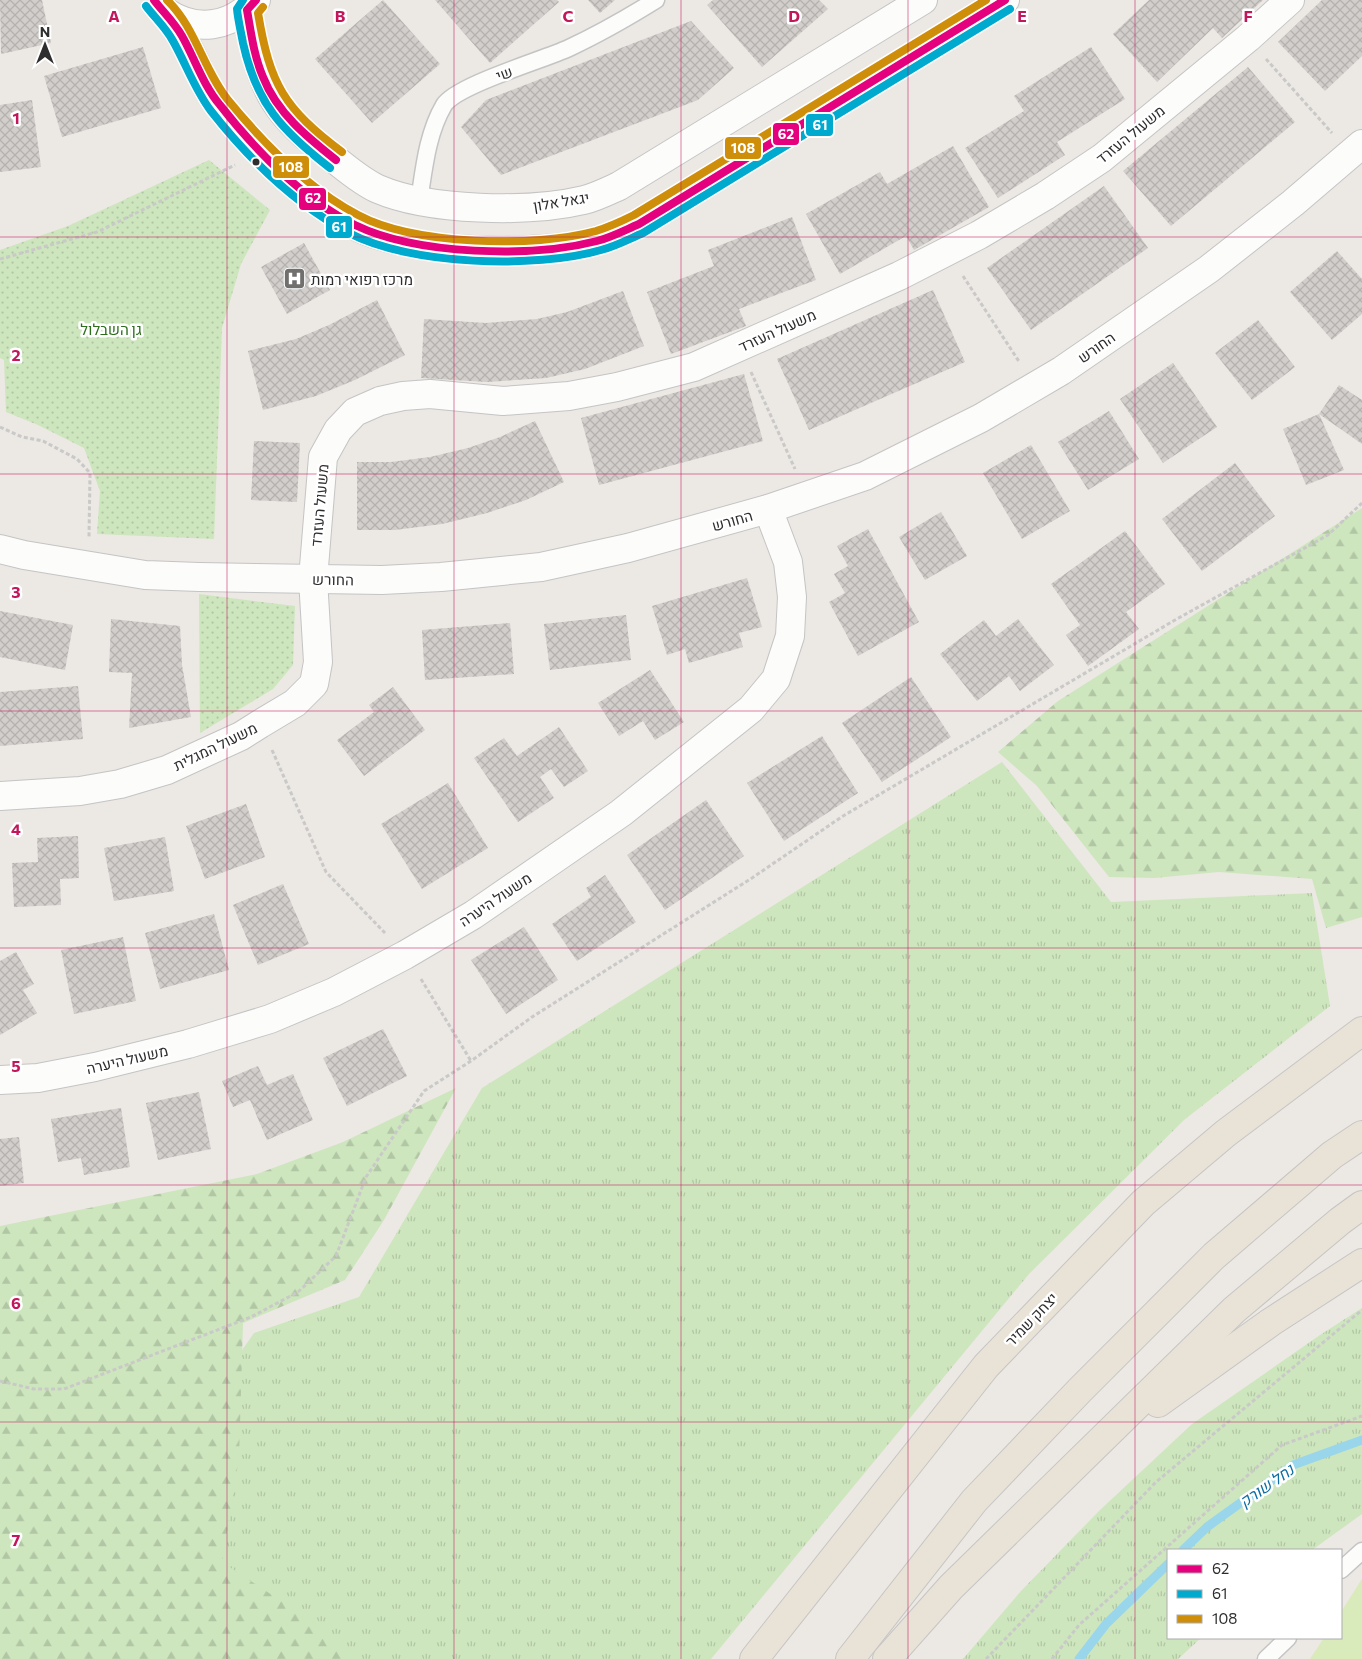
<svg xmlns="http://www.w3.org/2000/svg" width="1362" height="1659" font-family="Commissioner,Heebo,sans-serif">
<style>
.grass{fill:url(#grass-tufts)}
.forest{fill:url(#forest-firs)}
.park{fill:url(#park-dots)}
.pitch{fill:#d9eabb}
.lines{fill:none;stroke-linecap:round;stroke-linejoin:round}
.stream{stroke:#99d6ec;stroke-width:9}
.building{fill:url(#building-cross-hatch)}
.service-casing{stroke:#c5c4c5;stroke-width:19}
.minor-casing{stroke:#c5c4c5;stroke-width:30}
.tertiary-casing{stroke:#c5c4c5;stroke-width:30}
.trunk-casing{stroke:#c6c5c4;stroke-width:30}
.path{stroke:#c9c9c8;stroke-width:3;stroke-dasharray:4 2.5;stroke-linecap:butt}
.service{stroke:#fcfcfb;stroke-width:16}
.minor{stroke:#fcfcfb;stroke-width:28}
.tertiary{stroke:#fcfcfb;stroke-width:28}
.trunk{stroke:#e9e2d6;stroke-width:28}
.bus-1-casing{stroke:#fff;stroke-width:11}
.bus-2-casing{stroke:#fff;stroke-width:11}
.bus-3-casing{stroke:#fff;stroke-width:11}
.bus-1{stroke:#e5007d;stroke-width:8}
.bus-2{stroke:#00a9ce;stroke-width:8}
.bus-3{stroke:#cf8e09;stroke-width:8}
.grid{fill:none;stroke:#c2185b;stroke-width:1;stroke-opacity:0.55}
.bus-dot{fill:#2e2e2e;stroke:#fff;stroke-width:2}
.labels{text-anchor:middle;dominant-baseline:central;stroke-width:5;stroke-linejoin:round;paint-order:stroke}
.street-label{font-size:15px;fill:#2e2e2e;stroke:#fff}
.poi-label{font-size:15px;fill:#2e2e2e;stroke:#fff;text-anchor:start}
.park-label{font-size:15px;fill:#2c6e1b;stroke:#fff}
.water-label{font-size:16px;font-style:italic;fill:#0d6fa3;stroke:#fff}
.grid-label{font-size:16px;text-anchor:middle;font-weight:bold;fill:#c2185b;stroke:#fff;stroke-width:5;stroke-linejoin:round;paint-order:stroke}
.line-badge{stroke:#fff;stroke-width:2}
.badge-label{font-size:14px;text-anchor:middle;font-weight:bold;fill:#fff}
</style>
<defs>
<pattern id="grass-tufts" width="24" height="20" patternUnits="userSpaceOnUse" patternTransform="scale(1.25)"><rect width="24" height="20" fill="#cee6be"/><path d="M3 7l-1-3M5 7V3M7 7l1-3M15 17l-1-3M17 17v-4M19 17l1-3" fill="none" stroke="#b1c6a4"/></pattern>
<pattern id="forest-firs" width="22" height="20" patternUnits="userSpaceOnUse" patternTransform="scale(1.25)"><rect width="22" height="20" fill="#cee6be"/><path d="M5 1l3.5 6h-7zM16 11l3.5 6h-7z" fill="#b1c6a4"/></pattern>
<pattern id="park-dots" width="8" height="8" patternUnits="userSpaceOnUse" patternTransform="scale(1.25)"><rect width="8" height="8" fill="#cee6be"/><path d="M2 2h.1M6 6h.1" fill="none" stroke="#b1c6a4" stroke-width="1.8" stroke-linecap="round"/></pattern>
<pattern id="building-cross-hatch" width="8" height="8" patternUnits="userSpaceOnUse" patternTransform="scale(1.25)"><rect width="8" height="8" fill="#d1cecb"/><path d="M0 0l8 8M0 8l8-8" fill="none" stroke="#b4b1af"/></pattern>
</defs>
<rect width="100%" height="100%" fill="#ece8e4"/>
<g class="grass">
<polygon points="1002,762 1111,902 1312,893 1330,1006 1184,1120 1029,1274 711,1659 30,1659 72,1592 254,1333 359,1297 482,1088"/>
<polygon points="1362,1308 1362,1514 1312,1550 1168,1550 1168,1638 1201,1638 1178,1659 963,1659 1021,1591 1099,1511 1192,1424 1320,1335"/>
</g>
<g class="forest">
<polygon points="1362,508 1362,917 1326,928 1312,879 1219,872 1154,878 1109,877 1037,786 998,752 1058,701"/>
<polygon points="456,1088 384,1220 345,1280 243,1323 239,1458 222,1562 272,1595 318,1620 347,1659 0,1659 0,1226 257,1174 343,1142"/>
</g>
<g class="park">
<polygon points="209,160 270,210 241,264 222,328 214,539 97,534 100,491 84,448 38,425 6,412 4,360 0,358 0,250 68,226"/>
<polygon points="199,594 295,606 293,665 273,689 200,733"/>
</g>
<polygon class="pitch" points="1362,1579 1362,1659 1310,1659 1324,1638 1341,1638 1341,1612"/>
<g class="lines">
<g class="stream">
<polyline points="1183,1550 1207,1527 1293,1465 1362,1440"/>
<polyline points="1079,1659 1106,1624 1168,1564"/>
</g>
</g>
<g class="building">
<polygon points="0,0 42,0 51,43 1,54"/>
<polygon points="383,0 440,64 372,123 315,59"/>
<polygon points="435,0 557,0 559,2 490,63"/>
<polygon points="588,0 615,0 600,13"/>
<polygon points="713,0 819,0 828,9 762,67 707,5"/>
<polygon points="1149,0 1263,0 1222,38 1213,28 1157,82 1113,34"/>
<polygon points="1322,0 1362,0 1362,56 1325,91 1278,42"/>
<polygon points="691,21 734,68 698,100 501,175 461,127 486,100"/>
<polygon points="143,47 161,108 62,137 44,76"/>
<polygon points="1091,47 1125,99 1057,142 1065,155 998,198 965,148 1024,111 1014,96"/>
<polygon points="1248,67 1295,122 1171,226 1123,171"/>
<polygon points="32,100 41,167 0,172 0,105"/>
<polygon points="953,146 989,207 914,250 906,236 840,274 806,214 880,172 887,184"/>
<polygon points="1104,186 1148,248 1031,330 987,268"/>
<polygon points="792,217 816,280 739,309 746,326 671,354 647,292 714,266 708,250"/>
<polygon points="304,243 330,290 287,314 261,267"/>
<polygon points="1337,251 1362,279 1362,314 1332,340 1290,292"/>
<polygon points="933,290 965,362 809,430 777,359"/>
<polygon points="623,291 644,346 585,369 546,378 487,382 421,378 424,319 486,323 537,319 567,312"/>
<polygon points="377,300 405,355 355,380 316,396 263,410 248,351 296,339 329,325"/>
<polygon points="1258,320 1295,367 1252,400 1215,353"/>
<polygon points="1173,363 1217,427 1163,463 1120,399"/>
<polygon points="744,374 763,441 599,485 581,418"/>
<polygon points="1339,385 1362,400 1362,444 1319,414"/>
<polygon points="1109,411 1139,459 1088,490 1058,442"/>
<polygon points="1319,414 1344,470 1306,485 1283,429"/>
<polygon points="535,421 564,482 526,500 487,513 442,524 395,530 357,530 357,462 391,462 430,457 468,448 500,437"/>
<polygon points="254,441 300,443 297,502 251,500"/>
<polygon points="1031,445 1070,511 1022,539 983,473"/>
<polygon points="1235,463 1275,516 1202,571 1162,519"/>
<polygon points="941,512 967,556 925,580 899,537"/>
<polygon points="868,529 919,622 858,656 829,602 845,593 834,574 848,566 837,546"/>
<polygon points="1125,531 1165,584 1126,612 1139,629 1088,666 1066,635 1080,625 1051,584"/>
<polygon points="747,578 762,627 739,633 743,647 689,663 685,649 667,655 652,606"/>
<polygon points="0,611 73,625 65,670 0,657"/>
<polygon points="626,615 631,660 550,670 544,624"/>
<polygon points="111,619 180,626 182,665 191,717 129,728 132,673 109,672"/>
<polygon points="1018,619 1054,665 1020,691 1009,676 977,701 940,654 984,620 996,636"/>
<polygon points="510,623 514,674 425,680 422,630"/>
<polygon points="650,670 684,722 655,740 643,721 619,736 598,703"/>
<polygon points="911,677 951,737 882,782 842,723"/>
<polygon points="78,686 83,739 0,746 0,692"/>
<polygon points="393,687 425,730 364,776 337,740 374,712 369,705"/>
<polygon points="559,727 588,771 564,787 551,769 540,777 554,798 518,822 474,758 504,738 517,756"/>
<polygon points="822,736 858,793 784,841 747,783"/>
<polygon points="448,783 488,848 422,889 381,824"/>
<polygon points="706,800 744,856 665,910 627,855"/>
<polygon points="246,804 265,857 205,879 186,826"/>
<polygon points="78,836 79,878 60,879 61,905 14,907 12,863 38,862 37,838"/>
<polygon points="165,837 174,891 114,901 104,848"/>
<polygon points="605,875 636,922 577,961 552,924 591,897 586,888"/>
<polygon points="283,884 309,944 258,965 233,905"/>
<polygon points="214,914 229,970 160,989 145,933"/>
<polygon points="524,927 558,980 506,1014 471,960"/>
<polygon points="123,937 136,1001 74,1014 61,950"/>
<polygon points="16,952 34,984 23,990 37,1013 0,1035 0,961"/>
<polygon points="383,1029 407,1076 347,1106 323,1058"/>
<polygon points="258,1066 267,1085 293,1074 313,1120 267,1140 250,1100 233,1107 222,1081"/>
<polygon points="199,1092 211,1149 158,1160 146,1103"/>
<polygon points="121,1108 130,1167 84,1175 81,1158 58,1162 51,1119"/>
<polygon points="19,1137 24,1183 0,1186 0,1139"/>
</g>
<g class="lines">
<defs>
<g id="service">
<path d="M 419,201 C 424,169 427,134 444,105 C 457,85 543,60 569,48 C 599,34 627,18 656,0"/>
<polyline points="1341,1570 1362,1551"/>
<polyline points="1266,1659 1288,1638"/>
</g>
<g id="minor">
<polyline points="0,796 80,791 120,784 167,770 241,736 260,724 295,703 314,684 318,662 313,579 323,457 338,430 355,412 380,401 403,396 430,394 503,401 569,396 617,387 694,367 899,276 979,235 1045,196 1102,158 1248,38 1290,0"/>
<polyline points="0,1080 38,1078 95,1067 188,1044 270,1019 334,992 405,955 473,915 621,813 751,709 776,679 790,636 792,597 788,562 768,509"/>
</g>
<g id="tertiary">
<path d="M 247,10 C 253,41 258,74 275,101 C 288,122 309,139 328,154 C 344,166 360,181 378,189 C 429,211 529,213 584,200 C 596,197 608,191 619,186 L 923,0"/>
<path d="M 164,11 C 196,33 230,28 256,0"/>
<path d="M 166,12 C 172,22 180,33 186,44 C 196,62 203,84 216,101 C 254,149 300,194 354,225 C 405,254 539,257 596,241 C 611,237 625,230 639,224 L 1005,0"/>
<polyline points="0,549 24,555 145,575 199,577 382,580 441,577 541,567 628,548 768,509 865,476 981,418 1061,371 1209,269 1293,203 1362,144"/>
</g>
<g id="trunk">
<polyline points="1158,1403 1271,1322 1362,1263"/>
<polyline points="754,1659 986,1366 1143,1203 1226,1133 1362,1031"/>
<polyline points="850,1659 974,1501 1080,1390 1214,1256 1332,1155 1362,1135"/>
<polyline points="887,1659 951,1587 1234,1310 1340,1221 1362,1205"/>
</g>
</defs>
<use href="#service" class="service-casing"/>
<use href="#minor" class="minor-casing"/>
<use href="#tertiary" class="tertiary-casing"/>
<use href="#trunk" class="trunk-casing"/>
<g class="path">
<polyline points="1266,59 1332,133"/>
<polyline points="0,259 97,232 235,165"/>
<polyline points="963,276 1020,363"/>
<polyline points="751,372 795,469"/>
<polyline points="0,427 22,437 43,441 77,459 90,473 89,537"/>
<polyline points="272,750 326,872 385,933"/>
<polyline points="421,979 471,1061"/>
<polyline points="0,1381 34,1389 64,1389 251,1317 298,1292 336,1256 366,1177 424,1091 471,1061 532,1017 752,878 843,816 1175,620 1328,535 1362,503"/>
<polyline points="986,1659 1156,1482 1362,1310"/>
<polyline points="1052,1659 1079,1625 1282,1445 1362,1416"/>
</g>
<use href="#service" class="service"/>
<use href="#minor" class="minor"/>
<use href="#tertiary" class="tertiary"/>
<use href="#trunk" class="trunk"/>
<defs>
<g id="bus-1">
<path d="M 154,0 C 163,12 174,22 182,36 C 195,59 203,85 220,105 C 255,150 304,200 355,225 C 417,255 531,258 597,241 C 612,237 625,230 639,224 L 1005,0"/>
<path d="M 256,0 L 247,10 C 251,33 254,56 263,77 C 277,113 307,137 336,160"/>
</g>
<g id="bus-2">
<path d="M 243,0 L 237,9 C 238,20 241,32 243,43 C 256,103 282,131 330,168"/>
<path d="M 146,6 C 155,18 166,28 173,41 C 186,64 195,90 211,111 C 248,158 295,204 349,233 C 410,265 535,269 601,250 C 616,246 629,239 643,233 L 1010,9"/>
</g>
<g id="bus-3">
<path d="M 167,0 C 196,28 203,69 228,100 C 264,144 307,188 358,215 C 414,245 534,248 596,231 C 609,227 622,221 634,215 L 986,0"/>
<path d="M 263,7 L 258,13 C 270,85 284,108 342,152"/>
</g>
</defs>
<use href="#bus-1" class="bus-1-casing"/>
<use href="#bus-2" class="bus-2-casing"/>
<use href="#bus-3" class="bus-3-casing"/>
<use href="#bus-1" class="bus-1"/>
<use href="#bus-2" class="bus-2"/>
<use href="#bus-3" class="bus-3"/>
</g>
<path class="grid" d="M 227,0 L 227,1659M 454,0 L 454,1659M 681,0 L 681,1659M 908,0 L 908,1659M 1135,0 L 1135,1659M 0,237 L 1362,237M 0,474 L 1362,474M 0,711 L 1362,711M 0,948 L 1362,948M 0,1185 L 1362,1185M 0,1422 L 1362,1422"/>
<defs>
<symbol id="hospital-square" viewBox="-11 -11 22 22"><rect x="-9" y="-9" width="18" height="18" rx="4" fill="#706f6e" stroke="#fff"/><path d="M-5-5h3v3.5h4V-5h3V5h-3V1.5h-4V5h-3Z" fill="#fff"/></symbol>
</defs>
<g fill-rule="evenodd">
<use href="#hospital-square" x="282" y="266" width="25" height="25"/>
</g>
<circle class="bus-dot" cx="256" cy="162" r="4.5"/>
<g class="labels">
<g class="street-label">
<text transform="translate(504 73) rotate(-21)">שי</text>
<text transform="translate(1130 134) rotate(-39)">משעול העזרד</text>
<text transform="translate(561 201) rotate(-9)">יגאל אלון</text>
<text transform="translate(777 330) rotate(-24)">משעול העזרד</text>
<text transform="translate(1096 347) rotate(-35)">החורש</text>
<text transform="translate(319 505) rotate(-85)">משעול העזרד</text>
<text transform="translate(732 520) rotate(-16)">החורש</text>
<text transform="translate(333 579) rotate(1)">החורש</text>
<text transform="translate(215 746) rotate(-26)">משעול המגלית</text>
<text transform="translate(495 899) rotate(-34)">משעול היערה</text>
<text transform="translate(127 1059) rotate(-13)">משעול היערה</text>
<text transform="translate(1031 1319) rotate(-46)">יצחק שמיר</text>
</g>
<g class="poi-label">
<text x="311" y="279">מרכז רפואי רמות</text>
</g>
<g class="park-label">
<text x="111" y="329">גן השבלול</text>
</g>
<g class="water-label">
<text transform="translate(1266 1485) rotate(-35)">נחל שורק</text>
</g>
</g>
<g class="grid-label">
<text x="114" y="22">A</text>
<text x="340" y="22">B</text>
<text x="568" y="22">C</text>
<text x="794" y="22">D</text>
<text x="1022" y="22">E</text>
<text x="1248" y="22">F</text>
<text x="16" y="124">1</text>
<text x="16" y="361">2</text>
<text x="16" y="598">3</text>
<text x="16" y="835">4</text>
<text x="16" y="1072">5</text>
<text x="16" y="1309">6</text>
<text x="16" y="1546">7</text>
</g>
<g class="line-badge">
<rect x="805" y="113" width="29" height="24" rx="5" fill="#00a9ce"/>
<rect x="772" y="122" width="28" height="24" rx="5" fill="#e5007d"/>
<rect x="724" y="136" width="38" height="24" rx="5" fill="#cf8e09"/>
<rect x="272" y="155" width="38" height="24" rx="5" fill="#cf8e09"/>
<rect x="298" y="187" width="29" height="24" rx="5" fill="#e5007d"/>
<rect x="325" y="215" width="28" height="24" rx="5" fill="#00a9ce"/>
</g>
<g class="badge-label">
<text x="820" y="130">61</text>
<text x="786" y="139">62</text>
<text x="743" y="153">108</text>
<text x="291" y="172">108</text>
<text x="313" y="203">62</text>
<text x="339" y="232">61</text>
</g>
<rect x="1167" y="1549" width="175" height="90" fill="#ffffff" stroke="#ababab"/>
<rect x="1177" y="1565" width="25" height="8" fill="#e5007d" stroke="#ababab"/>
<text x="1212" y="1574" font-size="15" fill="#2e2e2e">62</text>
<rect x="1177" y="1590" width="25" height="8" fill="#00a9ce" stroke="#ababab"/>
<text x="1212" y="1599" font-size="15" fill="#2e2e2e">61</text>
<rect x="1177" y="1615" width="25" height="8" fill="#cf8e09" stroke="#ababab"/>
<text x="1212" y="1624" font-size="15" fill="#2e2e2e">108</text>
<g transform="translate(45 45)" stroke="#ffffff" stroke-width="4" paint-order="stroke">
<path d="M0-4L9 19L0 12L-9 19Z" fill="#2e2e2e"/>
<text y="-8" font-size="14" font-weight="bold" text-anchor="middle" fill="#2e2e2e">N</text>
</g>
</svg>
